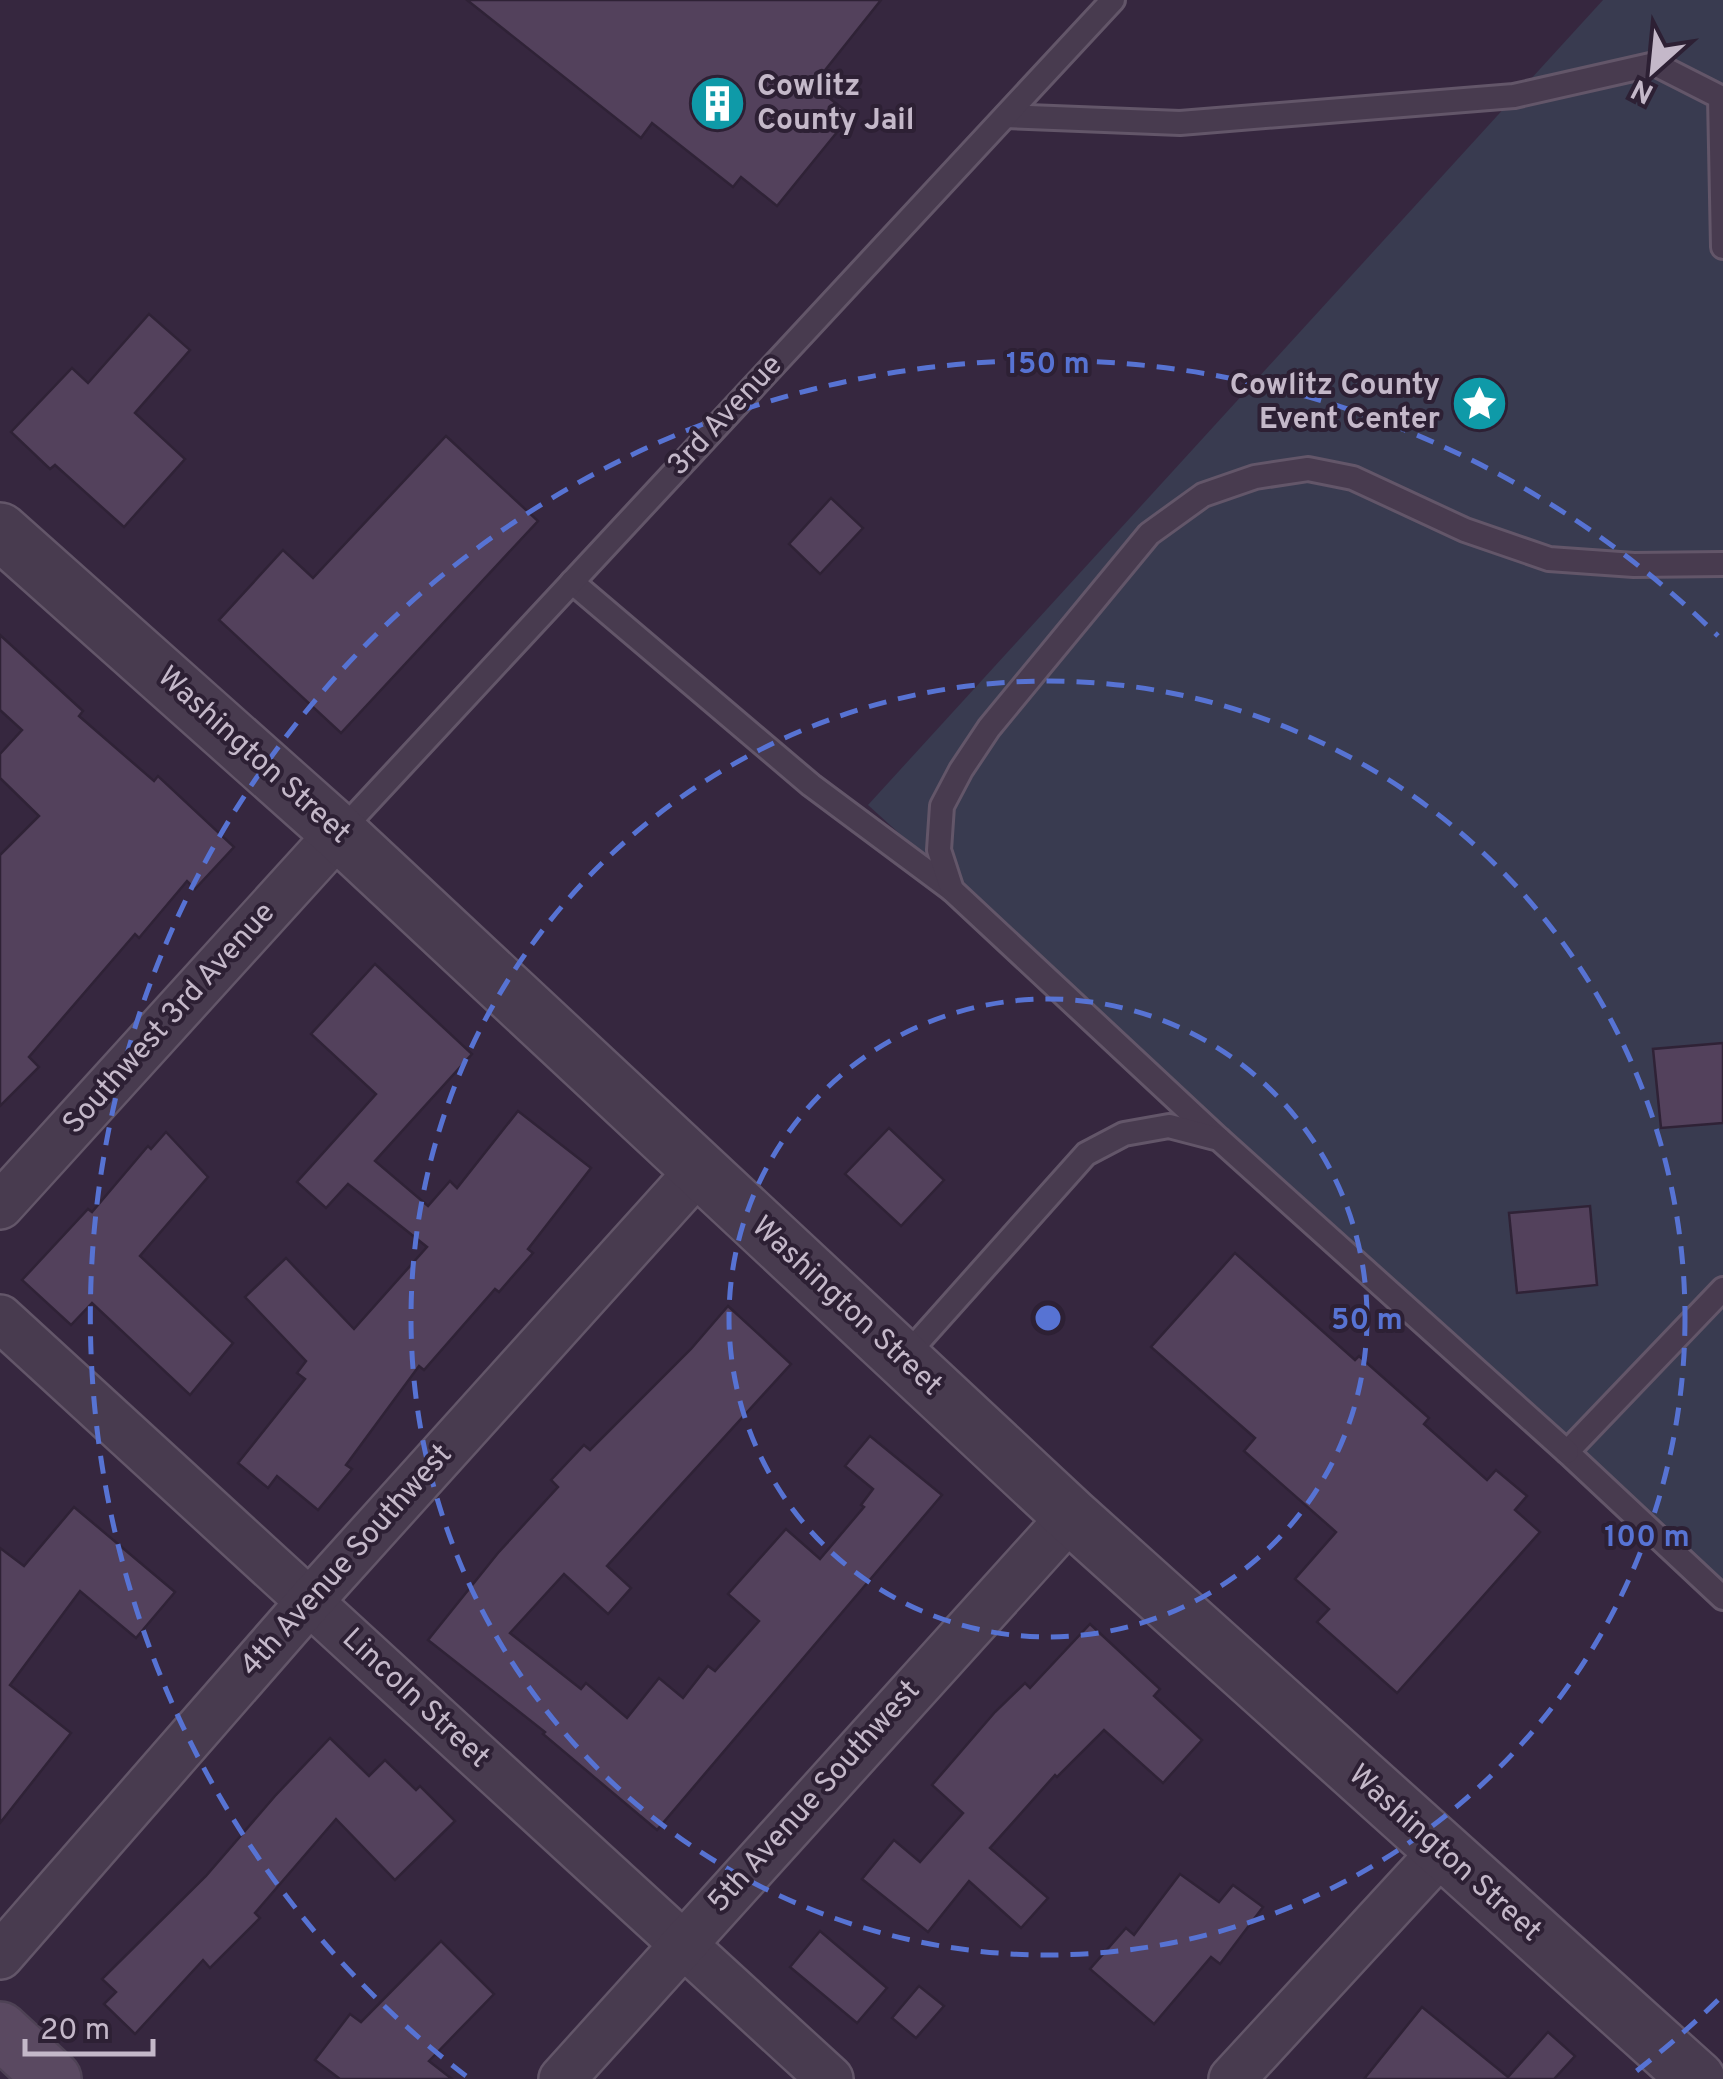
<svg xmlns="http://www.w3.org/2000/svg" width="1723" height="2079" font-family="Overpass,sans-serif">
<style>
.green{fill:#393b50}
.building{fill:#53415c;stroke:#2f2236;stroke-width:2.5}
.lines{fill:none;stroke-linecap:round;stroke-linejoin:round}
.service-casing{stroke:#635669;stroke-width:28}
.minor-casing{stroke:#635669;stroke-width:50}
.tertiary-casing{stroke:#635669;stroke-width:60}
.secondary-casing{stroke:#4e4255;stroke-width:60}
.service{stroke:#483b4f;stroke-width:22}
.minor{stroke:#483b4f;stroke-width:45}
.tertiary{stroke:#483b4f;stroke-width:55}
.secondary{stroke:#5a4961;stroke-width:55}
.ring{fill:none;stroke:#5773d3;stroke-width:5;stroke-dasharray:18 12}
.labels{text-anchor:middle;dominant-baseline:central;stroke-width:8;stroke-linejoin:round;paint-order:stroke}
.poi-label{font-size:30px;font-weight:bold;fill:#c4b8c9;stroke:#2d2034;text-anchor:start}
.street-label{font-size:30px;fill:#c4b8c9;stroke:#2d2034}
.centre{fill:#5773d3;stroke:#2d2034;stroke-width:5}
.ring-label{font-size:30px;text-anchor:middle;font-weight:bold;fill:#5773d3;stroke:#2d2034;stroke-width:8;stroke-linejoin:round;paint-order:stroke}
</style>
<rect width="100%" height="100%" fill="#36273f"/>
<polygon class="green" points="1603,0 1723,0 1723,1585 868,805"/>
<g class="building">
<polygon points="467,0 881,0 822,74 833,82 824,94 851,115 777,206 741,177 733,187 652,123 641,138"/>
<polygon points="149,314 190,350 135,413 185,459 124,527 55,465 50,469 11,432 72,368 88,383"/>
<polygon points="446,436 538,521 341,733 219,620 283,550 313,578"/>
<polygon points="831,498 863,528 820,574 789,544"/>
<polygon points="0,635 83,711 79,716 154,781 158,776 234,847 195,889 187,881 139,938 135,934 29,1057 39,1067 0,1106 0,855 39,816 0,778 0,754 22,730 0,710"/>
<polygon points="375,964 472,1054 375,1161 428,1206 450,1181 457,1188 518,1111 591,1168 528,1249 533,1253 499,1292 495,1289 424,1370 419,1366 346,1465 352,1469 318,1510 277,1476 268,1488 238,1463 305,1379 297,1373 306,1361 245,1297 286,1258 354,1329 427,1247 348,1184 326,1208 297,1182 376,1094 311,1034"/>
<polygon points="1723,1043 1723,1123 1661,1128 1653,1049"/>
<polygon points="889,1128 944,1180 901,1226 845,1174"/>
<polygon points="166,1132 208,1177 140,1256 233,1343 190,1395 92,1303 71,1325 22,1280 88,1209 92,1212 148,1146 151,1149"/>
<polygon points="1590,1206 1597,1285 1517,1293 1509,1213"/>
<polygon points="1235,1253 1355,1360 1359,1356 1429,1418 1424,1424 1487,1480 1496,1470 1527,1496 1515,1510 1540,1532 1397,1693 1317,1622 1329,1609 1295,1579 1336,1532 1244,1451 1255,1438 1151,1347"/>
<polygon points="728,1306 791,1364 607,1566 631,1588 608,1614 564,1574 510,1633 581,1689 586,1683 627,1718 659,1678 683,1698 708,1666 715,1671 759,1621 728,1594 786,1529 820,1559 864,1507 861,1505 873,1489 845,1466 870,1436 942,1495 657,1830 543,1734 545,1732 428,1640 498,1553 558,1487 551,1480 584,1445 590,1450 691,1349"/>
<polygon points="74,1507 175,1592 136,1638 80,1591 10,1685 71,1733 0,1823 0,1548 24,1566"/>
<polygon points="1090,1624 1160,1689 1154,1696 1202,1740 1163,1783 1104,1730 1057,1777 1055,1775 990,1848 1048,1898 1021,1928 969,1881 928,1932 862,1879 894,1840 920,1862 963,1813 932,1785 995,1712 1025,1683 1030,1688"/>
<polygon points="330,1738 369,1776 385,1760 416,1790 420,1786 455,1821 395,1880 336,1819 255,1913 260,1918 210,1968 203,1960 135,2034 104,2004 116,1992 102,1979 206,1876 275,1796"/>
<polygon points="1180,1874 1219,1902 1233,1885 1263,1907 1220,1964 1211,1957 1154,2024 1090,1969 1126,1928 1134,1935"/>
<polygon points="820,1931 887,1988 857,2023 790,1967"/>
<polygon points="441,1941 494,1994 429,2061 452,2079 340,2079 315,2060 350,2014 361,2022"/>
<polygon points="919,1986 944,2006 916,2038 892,2018"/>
<polygon points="1422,2007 1508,2077 1548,2032 1575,2056 1554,2079 1364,2079"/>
</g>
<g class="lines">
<defs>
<g id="service">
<polyline points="1006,116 1180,123 1514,96 1655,64 1720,97 1723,247"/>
<polyline points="572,582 811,785 952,890"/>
<polyline points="340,832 1113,0"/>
<polyline points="1219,1139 952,890 939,850 942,806 961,770 989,728 1149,534 1203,495 1255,477 1308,469 1353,478 1465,530 1549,559 1634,565 1723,564"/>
<polyline points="1723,1289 1567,1452 1723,1598"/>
<polyline points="902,1360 1086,1154 1124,1134 1169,1126 1219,1139 1567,1452"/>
</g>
<g id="minor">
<polyline points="0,1206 339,833"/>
<polyline points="0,1318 830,2079"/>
<polyline points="0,1956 310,1601 698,1171"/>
<polyline points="562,2079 1071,1516"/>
<polyline points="1232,2079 1441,1852"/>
</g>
<polyline id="tertiary" points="0,531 339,833 1071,1516 1697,2079"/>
<polyline id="secondary" points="0,2030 53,2079"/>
</defs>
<use href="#service" class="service-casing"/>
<use href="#minor" class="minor-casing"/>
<use href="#tertiary" class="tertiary-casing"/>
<use href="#secondary" class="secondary-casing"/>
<use href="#service" class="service"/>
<use href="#minor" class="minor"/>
<use href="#tertiary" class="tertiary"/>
<use href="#secondary" class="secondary"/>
</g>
<g class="ring">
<circle cx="1048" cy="1318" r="319"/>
<circle cx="1048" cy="1318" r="637"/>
<path d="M1718 2000A956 956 0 0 1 1630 2076M466 2076A956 956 0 1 1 1718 636"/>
</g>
<defs>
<symbol id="building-disc" viewBox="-11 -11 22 22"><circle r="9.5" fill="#0f9aa8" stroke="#2d2034"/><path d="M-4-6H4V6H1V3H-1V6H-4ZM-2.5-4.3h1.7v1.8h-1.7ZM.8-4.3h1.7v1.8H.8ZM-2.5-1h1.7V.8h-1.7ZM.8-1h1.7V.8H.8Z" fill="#fff"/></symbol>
<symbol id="sight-disc" viewBox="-11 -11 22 22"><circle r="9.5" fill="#0f9aa8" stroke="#2d2034"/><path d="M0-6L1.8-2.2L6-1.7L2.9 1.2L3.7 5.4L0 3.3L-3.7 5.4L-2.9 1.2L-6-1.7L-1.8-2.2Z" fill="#fff"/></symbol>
</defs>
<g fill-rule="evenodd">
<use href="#building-disc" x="686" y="72" width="63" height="63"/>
<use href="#sight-disc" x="1448" y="372" width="63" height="63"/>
</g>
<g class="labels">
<g class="poi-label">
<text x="757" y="87">Cowlitz<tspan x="757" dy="34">County Jail</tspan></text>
<text x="1440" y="386" text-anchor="end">Cowlitz County<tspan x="1440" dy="34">Event Center</tspan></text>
</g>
<g class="street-label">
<text transform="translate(726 416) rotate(-47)">3rd Avenue</text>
<text transform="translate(253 756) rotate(42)">Washington Street</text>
<text transform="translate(170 1019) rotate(-48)">Southwest 3rd Avenue</text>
<text transform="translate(846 1307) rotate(43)">Washington Street</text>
<text transform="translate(347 1561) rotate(-48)">4th Avenue Southwest</text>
<text transform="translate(415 1699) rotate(43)">Lincoln Street</text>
<text transform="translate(815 1797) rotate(-48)">5th Avenue Southwest</text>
<text transform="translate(1444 1854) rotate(42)">Washington Street</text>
</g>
</g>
<circle cx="1048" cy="1318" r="15" class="centre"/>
<g class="ring-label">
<text x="1048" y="373">150 m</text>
<text x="1367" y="1329">50 m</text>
<text x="1647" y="1546">100 m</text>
</g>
<g transform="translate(1653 70) rotate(207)" stroke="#2d2034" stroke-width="8" paint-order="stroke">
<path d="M0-8L18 38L0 25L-18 38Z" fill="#c4b8c9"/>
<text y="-15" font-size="28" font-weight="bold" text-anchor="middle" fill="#c4b8c9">N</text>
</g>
<path d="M25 2039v15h128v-15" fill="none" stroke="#c4b8c9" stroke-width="5"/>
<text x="40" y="2039" font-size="30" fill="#c4b8c9" stroke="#2d2034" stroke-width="8" paint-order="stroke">20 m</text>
</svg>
